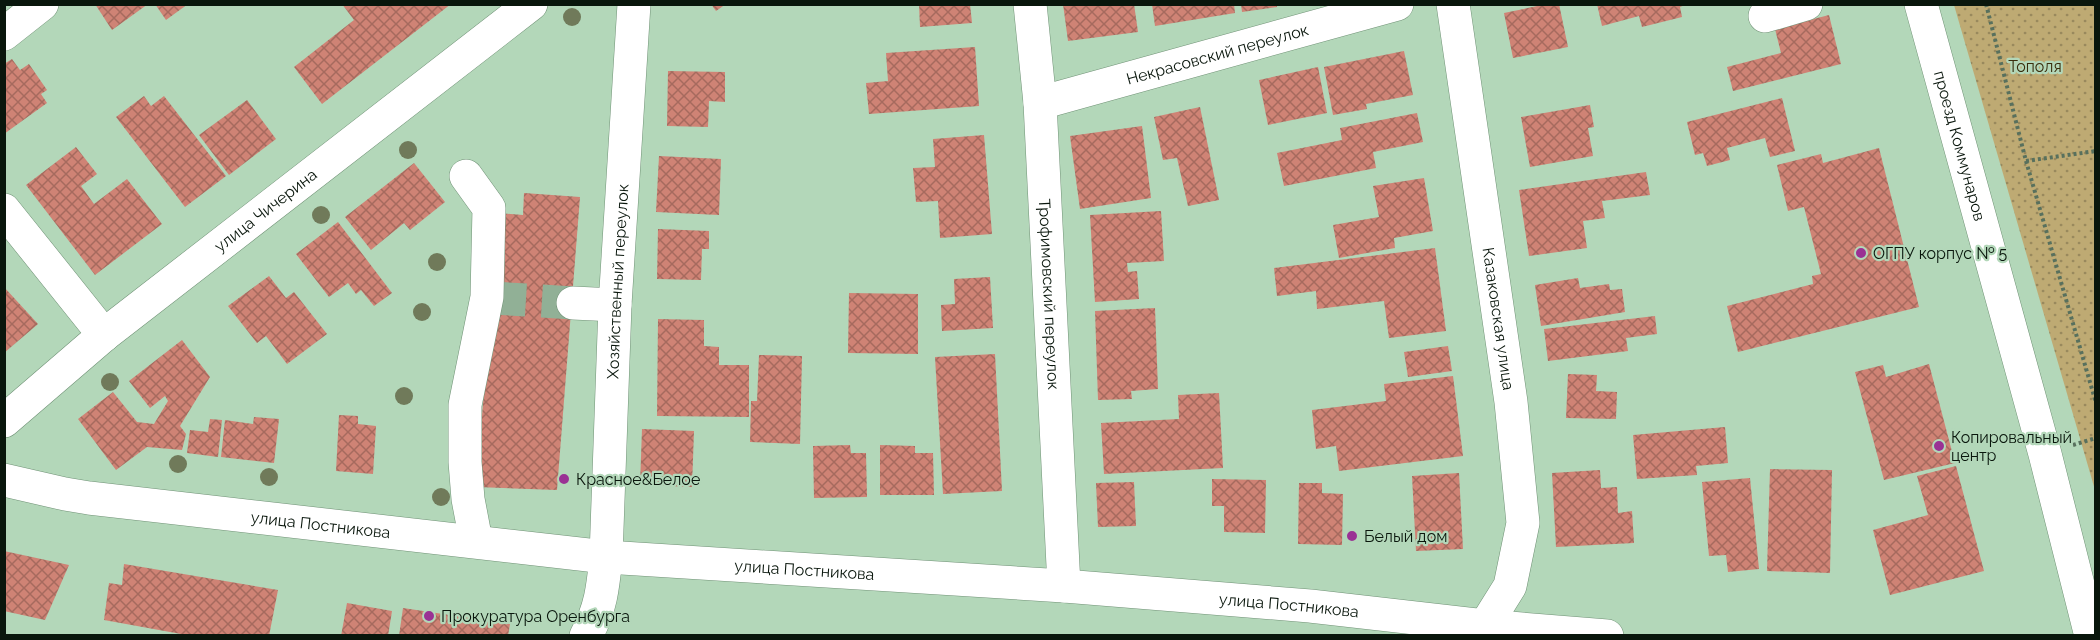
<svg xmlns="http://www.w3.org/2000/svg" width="2100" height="640" font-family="Raleway,sans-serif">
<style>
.park{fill:url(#park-dots)}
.building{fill:url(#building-cross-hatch)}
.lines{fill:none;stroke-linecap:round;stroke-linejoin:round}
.minor-tunnel{stroke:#91b096;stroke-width:33;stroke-dasharray:33 16;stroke-linecap:butt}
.minor-casing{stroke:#709276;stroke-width:34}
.major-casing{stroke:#709276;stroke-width:34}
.path{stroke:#58705d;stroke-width:4;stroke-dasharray:3 3;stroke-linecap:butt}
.minor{stroke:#fff;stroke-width:33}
.major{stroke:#fff;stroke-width:33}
.tree{fill:#707a5a}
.poi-dot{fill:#9a3194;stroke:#b3d7b9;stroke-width:2}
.labels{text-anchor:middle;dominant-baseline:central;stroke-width:4.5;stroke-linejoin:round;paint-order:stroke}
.street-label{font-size:16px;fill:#09160c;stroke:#b3d7b9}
.park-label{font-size:16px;fill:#392e0d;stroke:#b3d7b9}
.poi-label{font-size:16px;fill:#09160c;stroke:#b3d7b9;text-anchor:start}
</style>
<defs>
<pattern id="park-dots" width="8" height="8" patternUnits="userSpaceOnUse" patternTransform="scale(1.5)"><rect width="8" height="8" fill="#beaa73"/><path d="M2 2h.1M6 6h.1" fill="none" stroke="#99895d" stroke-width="1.8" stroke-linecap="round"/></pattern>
<pattern id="building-cross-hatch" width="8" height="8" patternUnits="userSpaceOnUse" patternTransform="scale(1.5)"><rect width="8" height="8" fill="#cf8375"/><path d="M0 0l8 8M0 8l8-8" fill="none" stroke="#a66a5e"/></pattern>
</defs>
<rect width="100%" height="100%" fill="#b3d7b9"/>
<polygon class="park" points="1954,5 2095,5 2095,490"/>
<g class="building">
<polygon points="95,4 148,4 112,30"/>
<polygon points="155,4 188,4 166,20"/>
<polygon points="342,4 451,4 322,104 294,67 354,20"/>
<polygon points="711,4 726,4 716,11"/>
<polygon points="919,4 970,4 972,23 920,27"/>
<polygon points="1063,4 1134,4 1138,32 1068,41"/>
<polygon points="1152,4 1234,4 1235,13 1155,26"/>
<polygon points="1241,4 1277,4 1277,7 1242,12"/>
<polygon points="1547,4 1559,4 1568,47 1513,58 1504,13"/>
<polygon points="1597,4 1684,4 1685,5 1680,7 1682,17 1642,27 1639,16 1602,26"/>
<polygon points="1829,15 1841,64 1733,91 1727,67 1781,53 1775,29"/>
<polygon points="975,47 979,106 869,114 866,83 888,81 886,53"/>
<polygon points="1404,51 1413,95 1366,104 1367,109 1333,115 1324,67"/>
<polygon points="12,59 20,70 29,64 47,90 41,94 47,103 4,134 4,64"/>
<polygon points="1318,67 1327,113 1268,125 1259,80"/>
<polygon points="668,71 725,72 725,102 709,101 708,127 667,126"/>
<polygon points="144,96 151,106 164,96 226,176 185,207 116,117"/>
<polygon points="1782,98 1795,151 1770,157 1765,138 1727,148 1730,160 1707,166 1703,153 1695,155 1687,122"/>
<polygon points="247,100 276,139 229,175 199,135"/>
<polygon points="1590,105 1594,127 1588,128 1593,156 1530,167 1521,117"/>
<polygon points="1200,107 1219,200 1188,206 1177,158 1163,160 1154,117"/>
<polygon points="1417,113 1423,142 1373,152 1376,168 1284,186 1277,153 1342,140 1340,128"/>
<polygon points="1142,126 1151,198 1080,209 1070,136"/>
<polygon points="984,135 992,234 940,238 938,201 916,202 913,168 935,167 933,139"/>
<polygon points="76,147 97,174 81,186 94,204 127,179 162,224 95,275 26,185"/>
<polygon points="1879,148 1919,307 1738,352 1727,306 1813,284 1812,276 1821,274 1804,207 1788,211 1777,165 1821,154 1823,163"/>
<polygon points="659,156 721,159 719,215 656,212"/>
<polygon points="414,163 445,202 410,230 404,223 371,250 345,217"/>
<polygon points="1646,172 1650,195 1602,201 1605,218 1583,221 1587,248 1529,256 1519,190"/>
<polygon points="1424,178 1433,231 1394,238 1395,248 1339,258 1333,225 1379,217 1373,186"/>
<polygon points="524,193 580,197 557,490 476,487 499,213 523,215"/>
<polygon points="1161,211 1164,261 1127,263 1128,272 1137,271 1139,299 1095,302 1090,215"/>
<polygon points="338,222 392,293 374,306 361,290 356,294 348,283 329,297 296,254"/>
<polygon points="658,229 709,231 709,249 702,249 701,280 657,279"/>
<polygon points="1435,248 1446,331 1389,338 1384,301 1317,309 1316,291 1277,296 1274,268"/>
<polygon points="269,276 286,298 294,292 327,334 287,364 266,336 257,343 228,306"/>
<polygon points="990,277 993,328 942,331 941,305 955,304 954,279"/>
<polygon points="1578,278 1580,288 1609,284 1610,290 1622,289 1625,312 1541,326 1535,285"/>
<polygon points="4,287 38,324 4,353"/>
<polygon points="849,293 918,294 918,354 848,353"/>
<polygon points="1155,308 1158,389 1131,391 1132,399 1098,400 1095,311"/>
<polygon points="1655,316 1657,334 1626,338 1628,351 1548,361 1544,329"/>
<polygon points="658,319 704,320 704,346 719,347 719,365 749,365 749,417 657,416"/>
<polygon points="182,340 210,377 180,426 186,434 182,450 147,447 116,470 78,419 113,392 137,422 154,424 168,401 165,396 150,408 129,381"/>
<polygon points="1448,346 1452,371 1408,377 1404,352"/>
<polygon points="995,354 1002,491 943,494 935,357"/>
<polygon points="759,355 802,356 800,444 750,442 751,401 757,401"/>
<polygon points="1929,364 1955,463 1884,480 1855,372 1883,365 1886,377"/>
<polygon points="1568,374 1597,375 1596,391 1617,392 1616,419 1566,418"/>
<polygon points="1453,376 1463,456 1339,471 1336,446 1316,449 1312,410 1386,401 1384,384"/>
<polygon points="1219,393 1223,468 1104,474 1101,423 1179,419 1178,395"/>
<polygon points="339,415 358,416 358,424 376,426 373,474 336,471"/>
<polygon points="254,417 279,419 274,463 221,457 225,420 253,424"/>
<polygon points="210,419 222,420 218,457 187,453 190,430 208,432"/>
<polygon points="1725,427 1728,463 1696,466 1697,475 1637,479 1633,435"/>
<polygon points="642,429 694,431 692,487 640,485"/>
<polygon points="850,445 851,453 866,453 867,497 814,498 813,446"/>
<polygon points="880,445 915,446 915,453 933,453 934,495 880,495"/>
<polygon points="1956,466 1984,571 1890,595 1873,530 1928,515 1917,476"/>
<polygon points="1770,469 1832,470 1830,573 1767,571"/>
<polygon points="1600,470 1601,488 1617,487 1618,513 1632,511 1634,543 1556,547 1552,473"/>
<polygon points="1459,473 1463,549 1416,551 1412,476"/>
<polygon points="1750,478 1759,569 1728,572 1726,555 1709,556 1702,482"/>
<polygon points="1212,479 1266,480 1265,533 1224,532 1224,506 1212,506"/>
<polygon points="1134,482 1136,526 1098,527 1096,483"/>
<polygon points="1299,483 1322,483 1322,493 1343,494 1342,545 1298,544"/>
<polygon points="4,551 69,565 45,620 4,611"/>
<polygon points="124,564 278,590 269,636 192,636 104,620 109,583 122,585"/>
<polygon points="347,603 392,611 388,636 341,636"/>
<polygon points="403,608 510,624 508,636 399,636"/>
</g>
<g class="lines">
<polyline class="minor-tunnel" points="493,298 573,303"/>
<defs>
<g id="minor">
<path id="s1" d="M 1030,4 L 1040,103 L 1064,586"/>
<path id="s2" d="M 1453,4 L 1511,402 L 1523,523 L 1510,586 L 1485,626"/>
<path id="s3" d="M 1921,4 L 2045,454 L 2091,636"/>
<polyline points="1765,16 1806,4"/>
<polyline points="4,34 42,4"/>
<path id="s4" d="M 1040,103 L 1397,4"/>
<polyline points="466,176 489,208 487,297 465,405 465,462 468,499 476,541"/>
<polyline points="4,210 104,335"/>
<polyline points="573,303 615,305"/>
<path id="s5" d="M 586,636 C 601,608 603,587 606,557 L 615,305 L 634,4"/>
</g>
<g id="major">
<path id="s6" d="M 4,421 L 104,335 L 531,4"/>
<path id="s7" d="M 4,480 L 65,494 L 89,498 L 606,557 L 1064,586 L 1310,606 L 1485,626 L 1607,636"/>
</g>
</defs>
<use href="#minor" class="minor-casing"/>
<use href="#major" class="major-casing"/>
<g class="path">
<polyline points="1986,4 2026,161 2096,403"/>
<polyline points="2026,161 2096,151"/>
<polyline points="2073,445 2096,438"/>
</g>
<use href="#minor" class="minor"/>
<use href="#major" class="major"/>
</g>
<g class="tree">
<circle cx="572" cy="17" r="9"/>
<circle cx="408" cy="150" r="9"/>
<circle cx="321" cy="215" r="9"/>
<circle cx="437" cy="262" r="9"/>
<circle cx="422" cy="312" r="9"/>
<circle cx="110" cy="382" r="9"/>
<circle cx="404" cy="396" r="9"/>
<circle cx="178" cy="464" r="9"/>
<circle cx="269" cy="477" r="9"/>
<circle cx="441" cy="497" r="9"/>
</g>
<g class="poi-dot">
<circle cx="1861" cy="253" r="6"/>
<circle cx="1939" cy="446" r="6"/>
<circle cx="564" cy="479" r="6"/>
<circle cx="1352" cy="536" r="6"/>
<circle cx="429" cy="616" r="6"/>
</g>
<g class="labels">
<g class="street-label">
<text stroke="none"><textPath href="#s4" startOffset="184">Некрасовский переулок</textPath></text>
<text stroke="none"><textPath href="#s3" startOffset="147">проезд Коммунаров</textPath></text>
<text stroke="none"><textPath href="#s6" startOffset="336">улица Чичерина</textPath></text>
<text stroke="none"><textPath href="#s5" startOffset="358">Хозяйственный переулок</textPath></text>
<text stroke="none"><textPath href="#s1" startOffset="291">Трофимовский переулок</textPath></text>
<text stroke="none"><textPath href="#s2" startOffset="318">Казаковская улица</textPath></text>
<text stroke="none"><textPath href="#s7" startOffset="320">улица Постникова</textPath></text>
<text stroke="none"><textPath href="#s7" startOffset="806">улица Постникова</textPath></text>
<text stroke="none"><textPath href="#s7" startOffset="1292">улица Постникова</textPath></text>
</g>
<g class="park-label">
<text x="2035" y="66">Тополя</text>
</g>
<g class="poi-label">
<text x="1873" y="253">ОГПУ корпус № 5</text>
<text x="1951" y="437">Копировальный<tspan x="1951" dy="18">центр</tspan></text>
<text x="576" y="479">Красное&amp;Белое</text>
<text x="1364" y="536">Белый дом</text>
<text x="441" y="616">Прокуратура Оренбурга</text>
</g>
</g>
<rect width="2100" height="640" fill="none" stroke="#09160c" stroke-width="12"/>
</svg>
